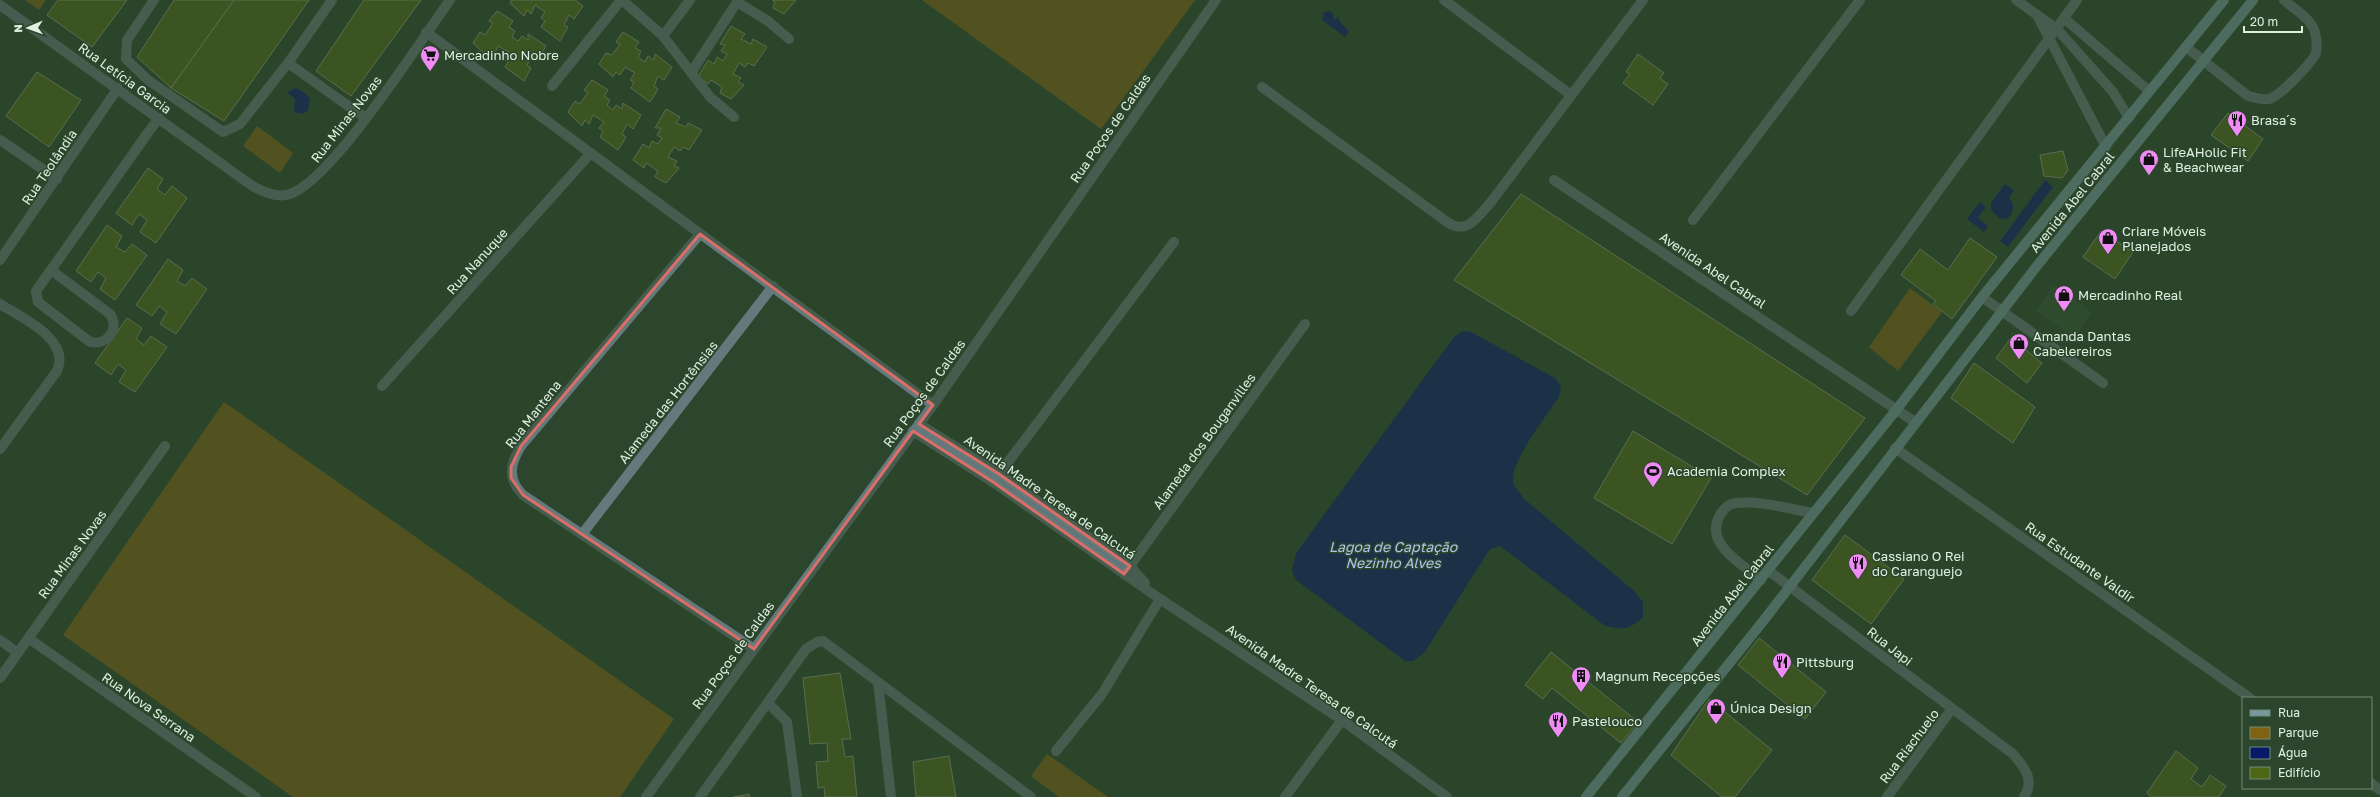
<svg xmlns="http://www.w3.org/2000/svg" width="2380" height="797" font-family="'Golos Text',sans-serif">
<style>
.built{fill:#315232}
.green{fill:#806215}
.water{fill:#061a69}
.building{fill:#4e6714;stroke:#909e79}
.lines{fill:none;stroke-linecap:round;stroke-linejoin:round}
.lane{stroke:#64797b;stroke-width:10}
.street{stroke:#64797b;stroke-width:10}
.secondary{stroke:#77999d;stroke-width:10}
.marked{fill:none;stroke:#da6e68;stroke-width:3;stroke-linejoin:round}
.labels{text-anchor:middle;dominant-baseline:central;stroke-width:3;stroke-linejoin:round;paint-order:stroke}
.poi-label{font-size:13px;fill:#e0f0e0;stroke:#2b462c;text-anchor:start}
.street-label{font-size:13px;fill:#e0f0e0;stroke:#2b462c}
.water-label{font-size:14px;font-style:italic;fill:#aec3ef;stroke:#2b462c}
</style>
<rect width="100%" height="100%" fill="#2b462c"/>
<polygon class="built" points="2053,285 2092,312 2075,337 2036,311"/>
<g class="green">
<polygon points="25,0 46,0 39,10"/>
<polygon points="922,0 1195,0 1101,129"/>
<polygon points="257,126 293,153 280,173 243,146"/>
<polygon points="1910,288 1942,312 1898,371 1869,347"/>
<polygon points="224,402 674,719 620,797 293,797 63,635"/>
<polygon points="1047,754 1108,797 1059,797 1031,776"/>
</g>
<g class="water">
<polygon points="1329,11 1332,12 1334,20 1338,17 1341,23 1349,31 1345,37 1322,20 1324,12"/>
<polygon points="296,88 304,92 310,99 308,111 302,114 294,112 295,99 287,92"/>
<polygon points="2045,180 2053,187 2008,247 2000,241"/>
<path d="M 2005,184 L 2014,191 L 2009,197 C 2015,205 2014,211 2008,218 L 2000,219 L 1991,210 L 1991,203 Z"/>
<polygon points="1980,202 1986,207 1978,218 1988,226 1984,232 1967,219"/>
<path d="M 1462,331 L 1471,332 L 1555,378 L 1561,386 L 1559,397 C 1548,414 1506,466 1514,485 C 1516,489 1521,494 1523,498 L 1633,590 L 1643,602 L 1643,617 C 1628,631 1624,629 1605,626 L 1500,546 L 1490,549 L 1424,653 L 1413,661 L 1405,661 L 1296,580 L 1292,571 L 1296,553 L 1454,337 Z"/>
</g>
<g class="building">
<polygon points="58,0 127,0 92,47 47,15"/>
<polygon points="174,0 234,0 171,88 137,57"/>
<polygon points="234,0 309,0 224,121 171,88"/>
<polygon points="364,0 421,0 351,96 316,71"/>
<polygon points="511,0 575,0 583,6 574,19 569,15 564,25 568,27 560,41 541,27 545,21 541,18 545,12 535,5 531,14 527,10 524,16 510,3"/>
<polygon points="772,0 796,0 784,14 773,8 775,2"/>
<polygon points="497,11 513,21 509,27 515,31 512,37 518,41 522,36 528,40 528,34 546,46 538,60 532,56 527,65 531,68 524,81 505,67 508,62 504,59 509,52 498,46 494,55 490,51 487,56 473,43 480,32 485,35 493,23 489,21"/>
<polygon points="731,26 745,34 741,39 751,44 753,39 767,47 754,66 748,63 745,67 739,63 733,74 741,78 738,82 744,85 731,99 720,93 722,87 711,80 708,84 698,77 708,60 714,64 717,57 723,61 727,54 721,51 725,45 720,44"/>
<polygon points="623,32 639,42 635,48 641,51 638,57 645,62 648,56 654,60 655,54 672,67 664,80 658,76 654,86 658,89 650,102 631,88 634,82 630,80 635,73 625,67 620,75 616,72 613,77 599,64 606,53 612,55 620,44 616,42"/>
<polygon points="1638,54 1664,73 1660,78 1668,84 1653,105 1623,83 1630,74 1626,72"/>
<polygon points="37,72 81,100 49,147 6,116"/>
<polygon points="592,80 608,90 604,96 610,100 607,105 613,110 616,105 622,109 623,103 641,115 633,129 627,124 622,134 626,137 618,150 600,137 603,131 599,128 604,122 593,115 589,124 585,120 582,126 568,112 575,101 580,104 588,92 584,90"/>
<polygon points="666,109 680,117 676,123 686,127 688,123 702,130 689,150 683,147 680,151 674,147 668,157 677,161 674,166 679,168 666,183 655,177 658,171 646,163 644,168 633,160 643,144 649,148 652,141 658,144 662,138 657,135 661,128 655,128"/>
<polygon points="2228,113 2263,139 2248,161 2211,135"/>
<polygon points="2063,151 2068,170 2062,178 2044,176 2040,155"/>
<polygon points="148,168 163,179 157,189 165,195 172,186 187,198 156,243 140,232 147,220 139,214 132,225 116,213"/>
<polygon points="1521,194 1865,418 1807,495 1454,280"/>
<polygon points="107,225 122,236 116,247 125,252 132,244 147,255 115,300 100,289 106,278 98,272 91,282 76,271"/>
<polygon points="2101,231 2133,252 2115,279 2083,257"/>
<polygon points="1970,238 1997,257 1952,319 1933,304 1936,301 1901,275 1920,249 1948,270"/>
<polygon points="168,259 183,270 177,281 185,286 192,278 207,289 176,334 160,324 167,312 159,306 152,316 136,305"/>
<polygon points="127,318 142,328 136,339 144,345 151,336 167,347 135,392 119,382 126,370 118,364 111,375 95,363"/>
<polygon points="2011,338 2042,363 2027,383 1996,358"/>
<polygon points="1974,363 2035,407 2013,443 1951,398"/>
<polygon points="1633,431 1711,478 1672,544 1594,498"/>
<polygon points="1845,535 1904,579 1871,624 1812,580"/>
<polygon points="1759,638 1826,692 1805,719 1738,665"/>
<polygon points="1551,652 1638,722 1621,743 1552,688 1543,699 1525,685"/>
<polygon points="840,673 851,739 842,739 845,757 853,756 857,797 825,797 824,787 818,788 816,762 828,761 827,743 810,744 803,678"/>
<polygon points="1709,699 1772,750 1735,797 1722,797 1671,755"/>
<polygon points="2176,751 2198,768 2191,779 2202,787 2210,775 2226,786 2219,797 2151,797 2147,793"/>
<polygon points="949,756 956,797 916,797 913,762"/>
<polygon points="749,794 750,797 733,797"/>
</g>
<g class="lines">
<g class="lane">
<polyline points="154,0 127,40 126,59 148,80 223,132 240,124 288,63 332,0"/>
<polyline points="622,0 663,36 710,97 734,117"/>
<polyline points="663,36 690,0"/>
<path d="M 2186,47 L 2248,96 C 2255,98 2262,100 2269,99 C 2280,96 2307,67 2314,57 C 2318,51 2317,40 2315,33 C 2312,19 2294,9 2284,0"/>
<polyline points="288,63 347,105"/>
<polyline points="691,73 737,2 768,21 789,39"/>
<polyline points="552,86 621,0"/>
<polyline points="0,140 57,179"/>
<path d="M 51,270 L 110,314 C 120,329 107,346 90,342 L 38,302 L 36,291 L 51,270 L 147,134"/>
<polyline points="1982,297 2103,383"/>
<path d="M 1761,580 C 1743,564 1703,544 1720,515 C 1724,508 1728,504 1736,503 C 1758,500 1790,509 1813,513"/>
<polyline points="878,682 1031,797"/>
<polyline points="768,703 787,722 797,797"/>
<polyline points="700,797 806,649 817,642 823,641 878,682 891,797"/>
</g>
<g class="street">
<polyline points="1444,0 1571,95"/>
<polyline points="2016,0 2057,29 2113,92 2129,118"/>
<path d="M 0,5 L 251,185 C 261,191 274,197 286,195 C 327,189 422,38 450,0"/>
<polyline points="2038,17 2106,147"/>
<polyline points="2065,19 2149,91"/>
<polyline points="426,32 933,405"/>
<path d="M 1262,87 L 1447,222 C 1467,236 1478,216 1491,202 L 1643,0"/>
<polyline points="347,105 366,118"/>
<polyline points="147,134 159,118"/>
<polyline points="1554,180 1915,422"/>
<polyline points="1693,220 1860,0"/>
<path d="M 700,234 L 521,446 C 510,464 507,479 523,495 L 754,649"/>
<polyline points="0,260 118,88"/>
<path d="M 0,304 C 22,318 71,339 57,371 L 0,449"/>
<polyline points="1851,311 2077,0"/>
<polyline points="382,386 591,153"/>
<polyline points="919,424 999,474 1130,566 1145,583"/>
<polyline points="913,431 993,482 1160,599 1342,720 1447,797"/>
<polyline points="1895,448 2250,698"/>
<polyline points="993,482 1174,242"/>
<polyline points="583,533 773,286"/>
<path d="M 1769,571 L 2013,754 C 2025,768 2035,780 2024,797"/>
<polyline points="1124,574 1305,324"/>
<polyline points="28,638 256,797"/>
<polyline points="0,640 18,653"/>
<polyline points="0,678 165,446"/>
<polyline points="1056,751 1102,694 1160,599"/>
<polyline points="2371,783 2380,790"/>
<polyline points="646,797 933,405 1216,0"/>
<polyline points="1285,797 1342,720"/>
<polyline points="1887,797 1951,710"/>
</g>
<g class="secondary">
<polyline points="1586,797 1897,409 1982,297 2224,0"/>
<polyline points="1622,797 1764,620 2040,262 2253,0"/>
</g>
</g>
<path d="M0 0H2380V797H0ZM 700,234 L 933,405 L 919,424 L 999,474 L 1130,566 L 1124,574 L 993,482 L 913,431 L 754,649 L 523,495 L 511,478 L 511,467 L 521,446 Z" fill="#2b462c" fill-opacity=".55" fill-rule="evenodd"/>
<path class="marked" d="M 700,234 L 933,405 L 919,424 L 999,474 L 1130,566 L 1124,574 L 993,482 L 913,431 L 754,649 L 523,495 L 511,478 L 511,467 L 521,446 Z"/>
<defs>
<symbol id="supermarket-pin" viewBox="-11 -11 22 30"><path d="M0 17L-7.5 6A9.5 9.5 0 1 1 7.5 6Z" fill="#f08bf6" stroke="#2b462c"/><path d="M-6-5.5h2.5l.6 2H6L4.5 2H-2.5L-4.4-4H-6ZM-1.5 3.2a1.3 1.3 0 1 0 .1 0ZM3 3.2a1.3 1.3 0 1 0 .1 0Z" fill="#111"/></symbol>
<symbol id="restaurant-pin" viewBox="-11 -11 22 30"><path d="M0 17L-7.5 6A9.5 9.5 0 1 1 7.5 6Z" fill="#f08bf6" stroke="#2b462c"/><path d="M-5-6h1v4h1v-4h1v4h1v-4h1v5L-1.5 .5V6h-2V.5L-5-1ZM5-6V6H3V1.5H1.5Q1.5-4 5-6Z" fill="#111"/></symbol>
<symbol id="shop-pin" viewBox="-11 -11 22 30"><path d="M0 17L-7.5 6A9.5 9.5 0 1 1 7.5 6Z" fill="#f08bf6" stroke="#2b462c"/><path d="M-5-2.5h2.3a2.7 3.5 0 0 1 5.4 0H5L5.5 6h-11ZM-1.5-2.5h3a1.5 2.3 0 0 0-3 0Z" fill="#111"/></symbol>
<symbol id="stadium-pin" viewBox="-11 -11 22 30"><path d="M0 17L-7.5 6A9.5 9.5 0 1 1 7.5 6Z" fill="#f08bf6" stroke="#2b462c"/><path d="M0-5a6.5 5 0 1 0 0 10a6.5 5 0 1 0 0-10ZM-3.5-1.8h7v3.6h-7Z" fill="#111"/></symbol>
<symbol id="building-pin" viewBox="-11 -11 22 30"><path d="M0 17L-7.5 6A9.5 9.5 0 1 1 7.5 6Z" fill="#f08bf6" stroke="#2b462c"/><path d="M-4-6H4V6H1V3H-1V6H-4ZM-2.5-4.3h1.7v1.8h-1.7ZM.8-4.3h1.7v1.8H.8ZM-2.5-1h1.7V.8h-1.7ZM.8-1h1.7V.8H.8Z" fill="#111"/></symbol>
</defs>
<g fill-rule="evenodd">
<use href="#supermarket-pin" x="419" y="44" width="22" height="30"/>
<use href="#restaurant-pin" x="2226" y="109" width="22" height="30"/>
<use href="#shop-pin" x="2138" y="148" width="22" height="30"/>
<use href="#shop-pin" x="2097" y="227" width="22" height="30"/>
<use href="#shop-pin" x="2053" y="284" width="22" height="30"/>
<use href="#shop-pin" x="2008" y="332" width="22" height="30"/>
<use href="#stadium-pin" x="1642" y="460" width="22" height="30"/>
<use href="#restaurant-pin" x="1847" y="552" width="22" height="30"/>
<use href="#restaurant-pin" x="1771" y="651" width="22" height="30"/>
<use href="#building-pin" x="1570" y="665" width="22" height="30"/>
<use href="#shop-pin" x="1705" y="697" width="22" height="30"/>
<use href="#restaurant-pin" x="1547" y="710" width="22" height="30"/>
</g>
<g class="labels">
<g class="poi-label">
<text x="444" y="55">Mercadinho Nobre</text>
<text x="2251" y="120">Brasa´s</text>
<text x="2163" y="152">LifeAHolic Fit<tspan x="2163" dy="15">&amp; Beachwear</tspan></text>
<text x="2122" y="231">Criare Móveis<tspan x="2122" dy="15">Planejados</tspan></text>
<text x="2078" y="295">Mercadinho Real</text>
<text x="2033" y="336">Amanda Dantas<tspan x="2033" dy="15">Cabelereiros</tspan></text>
<text x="1667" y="471">Academia Complex</text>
<text x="1872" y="556">Cassiano O Rei<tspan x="1872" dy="15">do Caranguejo</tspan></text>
<text x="1796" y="662">Pittsburg</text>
<text x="1595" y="676">Magnum Recepções</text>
<text x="1730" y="708">Única Design</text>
<text x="1572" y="721">Pastelouco</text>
</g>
<g class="street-label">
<text transform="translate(125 78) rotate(36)">Rua Letícia Garcia</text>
<text transform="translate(346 119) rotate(-52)">Rua Minas Novas</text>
<text transform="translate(1110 128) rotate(-55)">Rua Poços de Caldas</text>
<text transform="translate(49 167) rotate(-56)">Rua Teolândia</text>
<text transform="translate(2072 202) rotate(-51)">Avenida Abel Cabral</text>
<text transform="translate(477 261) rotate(-48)">Rua Nanuque</text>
<text transform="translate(1713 270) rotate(34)">Avenida Abel Cabral</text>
<text transform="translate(924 393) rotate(-54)">Rua Poços de Caldas</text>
<text transform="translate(668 402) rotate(-52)">Alameda das Hortênsias</text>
<text transform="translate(533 414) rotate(-52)">Rua Mantena</text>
<text transform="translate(1204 441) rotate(-54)">Alameda dos Bouganvilles</text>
<text transform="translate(1050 497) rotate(35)">Avenida Madre Teresa de Calcutá</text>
<text transform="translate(72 554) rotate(-54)">Rua Minas Novas</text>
<text transform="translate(2080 562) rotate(35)">Rua Estudante Valdir</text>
<text transform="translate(1732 595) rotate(-52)">Avenida Abel Cabral</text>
<text transform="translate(1890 646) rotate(38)">Rua Japi</text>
<text transform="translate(733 655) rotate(-54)">Rua Poços de Caldas</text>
<text transform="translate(1312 686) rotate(35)">Avenida Madre Teresa de Calcutá</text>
<text transform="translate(149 707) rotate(35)">Rua Nova Serrana</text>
<text transform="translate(1909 746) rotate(-53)">Rua Riachuelo</text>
</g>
<g class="water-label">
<text x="1393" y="546">Lagoa de Captação<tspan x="1393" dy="16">Nezinho Alves</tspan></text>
</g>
</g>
<rect x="2242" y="697" width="130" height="92" fill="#2b462c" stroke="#738a74"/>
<rect x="2250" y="710" width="20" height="6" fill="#77999d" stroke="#738a74"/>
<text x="2278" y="717" font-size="12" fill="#e0f0e0">Rua</text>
<rect x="2250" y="727" width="20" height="12" fill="#806215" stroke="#738a74"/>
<text x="2278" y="737" font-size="12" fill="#e0f0e0">Parque</text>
<rect x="2250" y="747" width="20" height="12" fill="#061a69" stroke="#738a74"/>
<text x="2278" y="757" font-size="12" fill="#e0f0e0">Água</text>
<rect x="2250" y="767" width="20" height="12" fill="#4e6714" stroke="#738a74"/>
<text x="2278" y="777" font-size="12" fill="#e0f0e0">Edifício</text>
<g transform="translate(28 28) rotate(268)" stroke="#2b462c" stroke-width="3" paint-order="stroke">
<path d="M0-3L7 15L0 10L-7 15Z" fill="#e0f0e0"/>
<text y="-6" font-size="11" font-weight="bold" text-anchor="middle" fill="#e0f0e0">N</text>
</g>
<path d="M2244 26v6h58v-6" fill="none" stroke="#e0f0e0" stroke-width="2"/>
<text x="2250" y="26" font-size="12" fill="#e0f0e0" stroke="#2b462c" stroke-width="3" paint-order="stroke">20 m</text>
</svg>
